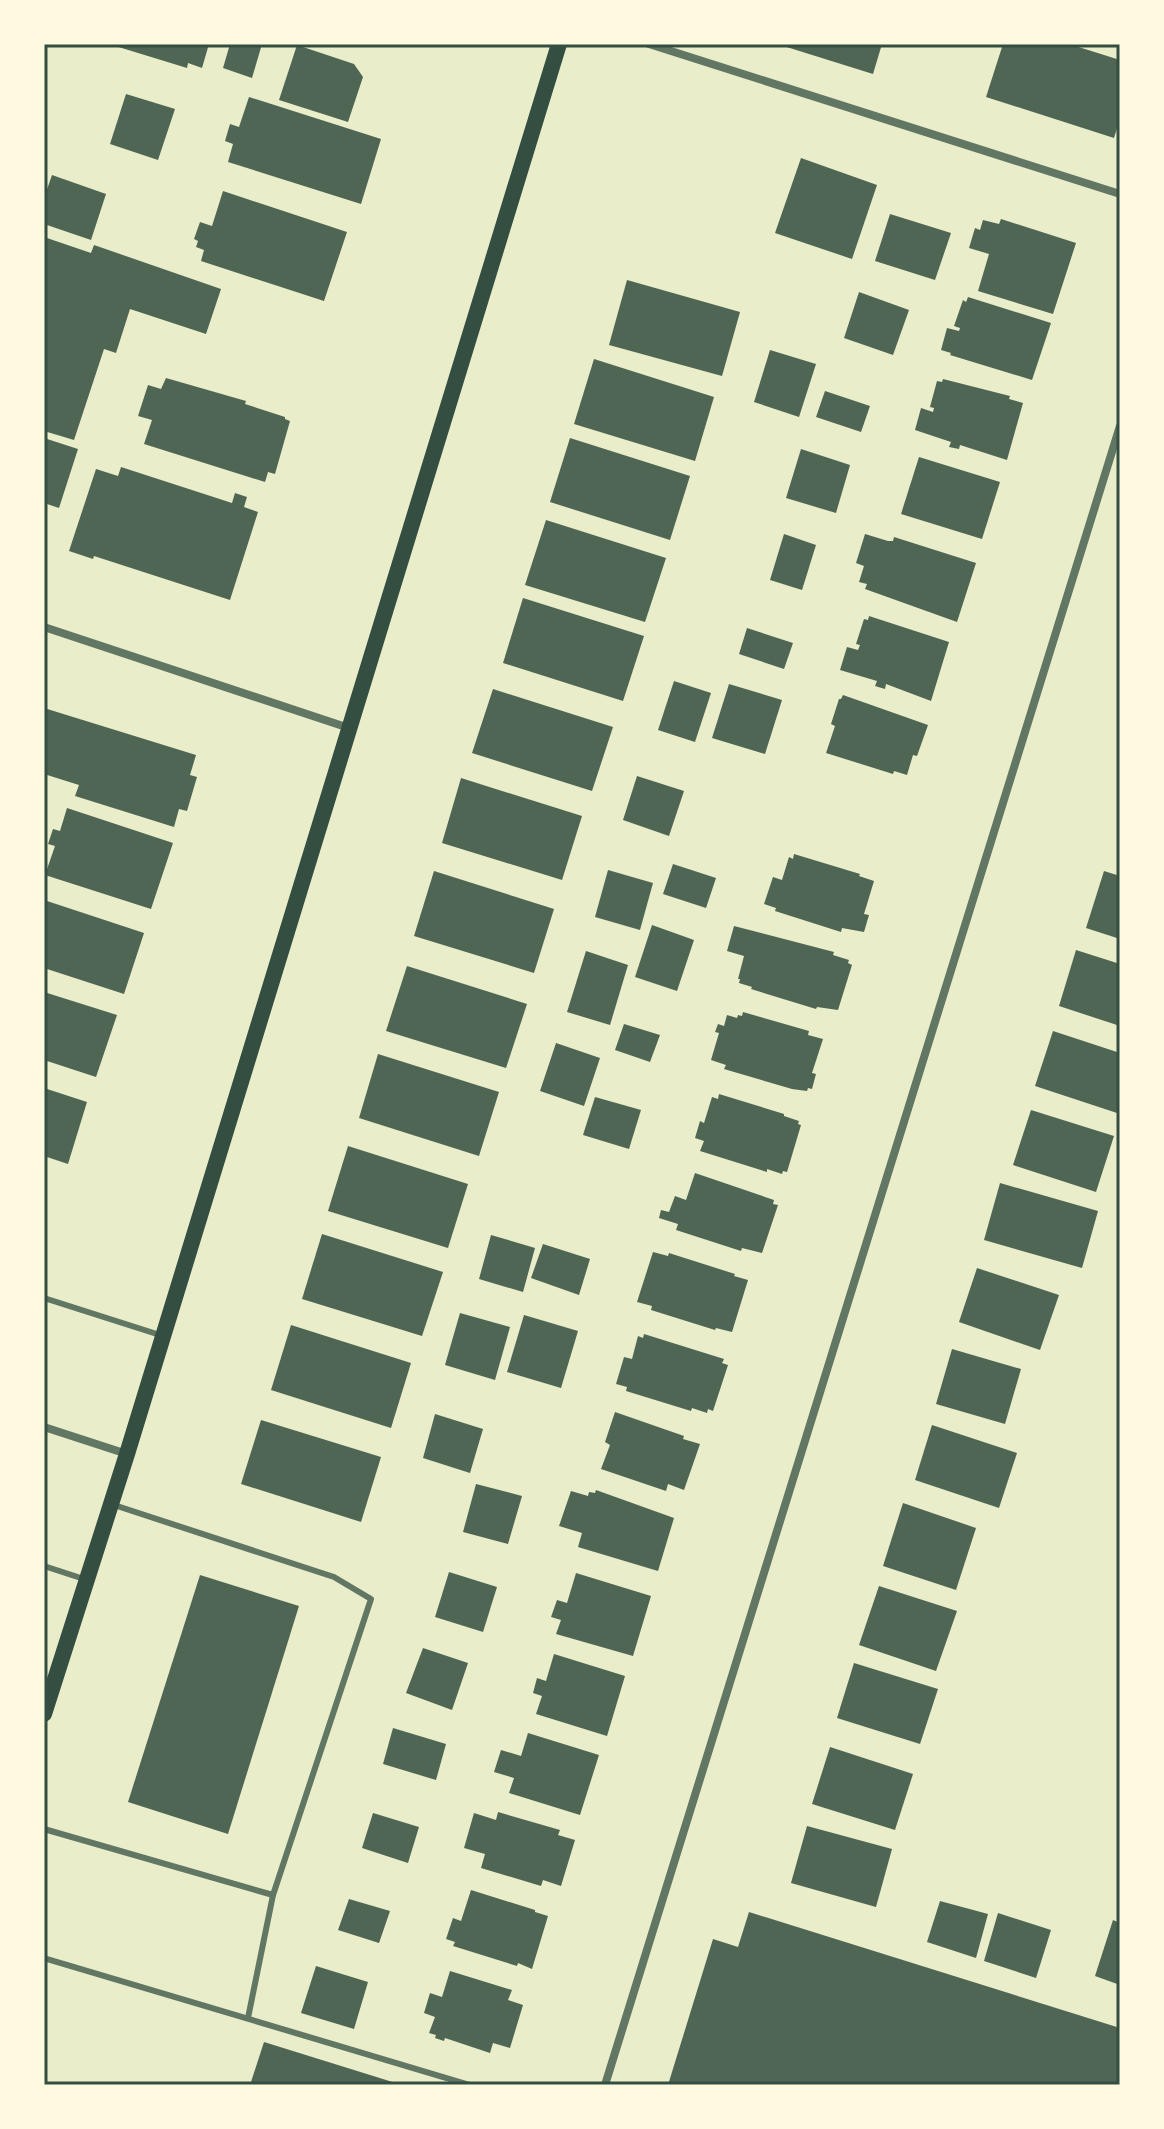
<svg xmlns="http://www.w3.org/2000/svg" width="1164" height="2129" font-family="'Varela Round',sans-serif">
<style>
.building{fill:#4f6655}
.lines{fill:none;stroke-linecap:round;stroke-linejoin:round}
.service{stroke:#617663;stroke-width:6}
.minor{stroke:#617663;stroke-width:8}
.secondary{stroke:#344e41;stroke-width:16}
.neatline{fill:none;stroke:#344e41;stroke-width:3}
</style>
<rect width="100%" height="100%" fill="#e9edc9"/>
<g class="building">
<polygon points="209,44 202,68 188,63 187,68 112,45"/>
<polygon points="230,44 262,44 252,78 223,68"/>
<polygon points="777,44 882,44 873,74"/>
<polygon points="1003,44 1069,44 1120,60 1120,119 1114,138 986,97"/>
<polygon points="297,45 354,64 363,77 348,122 279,100"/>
<polygon points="126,94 175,109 158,160 110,144"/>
<polygon points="249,97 381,139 361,204 228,162 233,144 225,141 230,124 239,127"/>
<polygon points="801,158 877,185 852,259 775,233"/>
<polygon points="52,175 106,194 91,240 44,224 44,198"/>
<polygon points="223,191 347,232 324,301 201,261 204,250 196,247 198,241 194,239 200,222 212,226"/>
<polygon points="890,214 951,233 935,280 875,261"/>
<polygon points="1001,219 1076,243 1053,314 978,291 989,254 969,248 975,228 980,230 983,220 999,224"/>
<polygon points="44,237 91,253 94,245 221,289 206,334 130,309 116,353 104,349 74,440 44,431"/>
<polygon points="627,280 740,312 722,376 609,345"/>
<polygon points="859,292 909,310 893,355 844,338"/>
<polygon points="968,297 1051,323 1032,380 950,355 951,353 941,350 947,328 959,331 960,328 954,326 963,300 966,302"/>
<polygon points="770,350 816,364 799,417 754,402"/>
<polygon points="594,359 714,397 695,461 574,424"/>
<polygon points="166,378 246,401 245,404 285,417 285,419 290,421 275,474 268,472 265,482 144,444 152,420 138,416 148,385 161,389"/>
<polygon points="943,379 1010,396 1009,399 1023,403 1007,460 960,445 959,449 949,447 951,442 915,430 921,408 933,412 934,408 930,407 937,381 942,382"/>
<polygon points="825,391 870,406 861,432 816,417"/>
<polygon points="44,438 78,449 59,508 44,503"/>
<polygon points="570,438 690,476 670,540 550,502"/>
<polygon points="801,449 850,465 836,513 786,498"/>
<polygon points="919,457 1000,482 982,539 901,514"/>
<polygon points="121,467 232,503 235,493 247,497 244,507 258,512 230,600 94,556 93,559 69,551 96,469 118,476"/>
<polygon points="546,520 666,558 645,622 525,585"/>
<polygon points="784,534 816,545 802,590 770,580"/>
<polygon points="865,534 888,541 893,541 894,537 976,563 957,622 865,589 867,584 859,582 864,566 856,563"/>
<polygon points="523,598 644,636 623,701 503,663"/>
<polygon points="869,616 949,642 931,701 886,684 885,689 875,686 877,681 840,670 847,647 858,650 860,645 856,644 864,619 868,620"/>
<polygon points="747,628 793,643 784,669 739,654"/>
<polygon points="674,681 711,693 695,742 658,730"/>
<polygon points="729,684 782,700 765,754 712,738"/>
<polygon points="493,689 613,727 592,791 472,753"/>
<polygon points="843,695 928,725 917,756 913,755 907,775 894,771 893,774 826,753 835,726 831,724 839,699 841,699"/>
<polygon points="44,708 196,755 190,775 197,777 187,811 179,809 174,827 75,796 79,785 44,774"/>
<polygon points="637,776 684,791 669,836 623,820"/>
<polygon points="461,778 582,816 562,880 442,843"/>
<polygon points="67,808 173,843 151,909 45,875 55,846 48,844 53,829 60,831"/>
<polygon points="794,854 860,874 859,876 874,881 864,914 869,915 864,932 842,928 841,932 775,911 776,908 764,904 773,877 782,880 789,857 793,859"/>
<polygon points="673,864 716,878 706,908 663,894"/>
<polygon points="608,870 653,883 640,930 595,917"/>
<polygon points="434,871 554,909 534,973 414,936"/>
<polygon points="1104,871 1120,876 1120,939 1086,928"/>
<polygon points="44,900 144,933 124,994 44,968"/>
<polygon points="652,925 694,940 677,991 635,977"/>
<polygon points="734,926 834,952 833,955 849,960 848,963 852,965 838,1010 817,1007 816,1009 751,989 752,987 739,983 740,979 738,979 744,956 727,951"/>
<polygon points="1076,950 1120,964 1120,1026 1059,1006"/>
<polygon points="586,951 628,965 610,1025 567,1012"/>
<polygon points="407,966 527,1004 506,1068 386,1031"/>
<polygon points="44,992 117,1015 96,1077 44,1060"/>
<polygon points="743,1012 809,1031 808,1035 823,1039 812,1073 816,1074 812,1089 808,1088 807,1091 792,1089 724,1069 726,1065 711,1060 719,1033 715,1032 718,1024 724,1026 727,1015 737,1018 738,1015 742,1016"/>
<polygon points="624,1024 660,1035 650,1062 615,1050"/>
<polygon points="1053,1031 1120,1053 1120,1105 1117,1113 1035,1086"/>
<polygon points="556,1043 600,1058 584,1106 540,1091"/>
<polygon points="378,1054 499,1092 479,1156 359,1118"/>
<polygon points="44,1088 87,1102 68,1164 44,1156"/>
<polygon points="719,1094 784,1114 784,1116 799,1121 798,1124 801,1125 787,1172 783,1171 782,1174 767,1169 767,1172 700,1151 704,1141 695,1138 700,1121 704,1123 712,1097 718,1099"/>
<polygon points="595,1097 641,1110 629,1149 583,1135"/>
<polygon points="1031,1110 1114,1136 1096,1192 1013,1165"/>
<polygon points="348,1146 468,1184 448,1248 328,1211"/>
<polygon points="695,1173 774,1200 773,1204 778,1205 762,1253 742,1248 741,1251 676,1230 678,1224 659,1218 661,1210 669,1212 675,1196 686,1200"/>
<polygon points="1000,1183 1098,1211 1082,1268 984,1240"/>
<polygon points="322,1234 443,1272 422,1336 302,1299"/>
<polygon points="491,1235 535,1248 523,1292 479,1279"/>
<polygon points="543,1244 590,1259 579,1295 531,1278"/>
<polygon points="653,1252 668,1256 669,1253 735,1274 734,1276 748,1280 732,1332 716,1328 715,1330 651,1310 652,1306 637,1302"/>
<polygon points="977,1268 1059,1295 1040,1350 959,1322"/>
<polygon points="460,1313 510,1327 495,1380 445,1365"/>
<polygon points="524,1315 578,1331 561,1388 507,1372"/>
<polygon points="291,1325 411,1363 391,1428 271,1390"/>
<polygon points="644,1334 724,1359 722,1363 728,1365 713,1411 708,1409 707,1413 692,1408 691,1411 626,1391 627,1387 616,1384 624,1357 632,1359 638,1336 643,1338"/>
<polygon points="952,1349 1021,1369 1005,1424 936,1404"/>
<polygon points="615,1412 684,1436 683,1439 700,1444 684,1490 668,1484 666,1491 601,1469 610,1445 605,1442"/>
<polygon points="435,1414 483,1429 470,1473 423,1458"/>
<polygon points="261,1420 381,1457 361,1522 241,1484"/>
<polygon points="932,1425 1017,1453 999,1508 915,1480"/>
<polygon points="476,1484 522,1496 508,1544 463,1532"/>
<polygon points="596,1490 674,1518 658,1571 578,1547 582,1533 559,1526 571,1491 588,1496 589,1492 595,1493"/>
<polygon points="903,1503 976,1528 956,1590 883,1566"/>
<polygon points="449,1572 497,1587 483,1632 435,1617"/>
<polygon points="576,1573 651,1596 633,1656 556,1634 561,1620 551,1617 557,1600 567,1603"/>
<polygon points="200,1575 299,1606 228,1834 128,1802"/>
<polygon points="879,1586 957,1611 936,1671 859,1645"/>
<polygon points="423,1648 468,1663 452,1710 406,1693"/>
<polygon points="554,1654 625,1676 607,1736 536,1714 542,1696 533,1693 537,1678 546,1681"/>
<polygon points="854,1663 938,1689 920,1744 837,1718"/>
<polygon points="393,1728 446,1744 436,1780 383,1764"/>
<polygon points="528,1733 599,1755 580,1815 509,1793 514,1778 494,1772 501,1750 521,1756"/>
<polygon points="830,1747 913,1774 895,1830 812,1804"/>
<polygon points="498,1812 560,1830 558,1835 575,1840 561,1886 543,1880 541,1886 481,1868 485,1854 464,1848 474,1813 496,1820"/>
<polygon points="373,1813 419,1827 408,1863 362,1848"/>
<polygon points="807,1826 892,1849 876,1907 791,1883"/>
<polygon points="471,1890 535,1910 535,1912 548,1916 532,1969 518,1963 517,1966 453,1946 455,1942 446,1939 453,1918 461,1921"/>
<polygon points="349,1899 390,1911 379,1943 338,1930"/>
<polygon points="940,1901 988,1914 976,1958 927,1942"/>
<polygon points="749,1912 1120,2028 1120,2085 668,2085 713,1939 738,1947"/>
<polygon points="998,1913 1051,1930 1036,1978 984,1961"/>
<polygon points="1113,1920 1120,1923 1120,1985 1095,1976"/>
<polygon points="316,1966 368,1982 354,2029 301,2013"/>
<polygon points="450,1971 512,1990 508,2000 523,2005 510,2048 493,2043 490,2053 445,2038 444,2041 435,2038 436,2035 429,2033 435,2017 424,2013 430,1993 442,1997"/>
<polygon points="264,2042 399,2084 399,2085 250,2085"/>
</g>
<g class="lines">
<g class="service">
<polyline points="44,1298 160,1335"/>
<polyline points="44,1566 87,1580"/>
<polyline points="44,1829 273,1895 371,1599 334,1577 114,1505"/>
<polyline points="44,1958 470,2085"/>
<polyline points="248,2018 273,1895"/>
</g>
<g class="minor">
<polyline points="649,44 1120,194"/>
<polyline points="44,627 349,728"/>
<polyline points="44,1427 127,1454"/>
<polyline points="605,2085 1120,426"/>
</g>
<polyline class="secondary" points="44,1714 127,1454 559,44"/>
</g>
<rect width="1164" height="2129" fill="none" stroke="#fefae0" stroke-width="92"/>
<rect x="46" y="46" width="1072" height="2037" class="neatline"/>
</svg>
